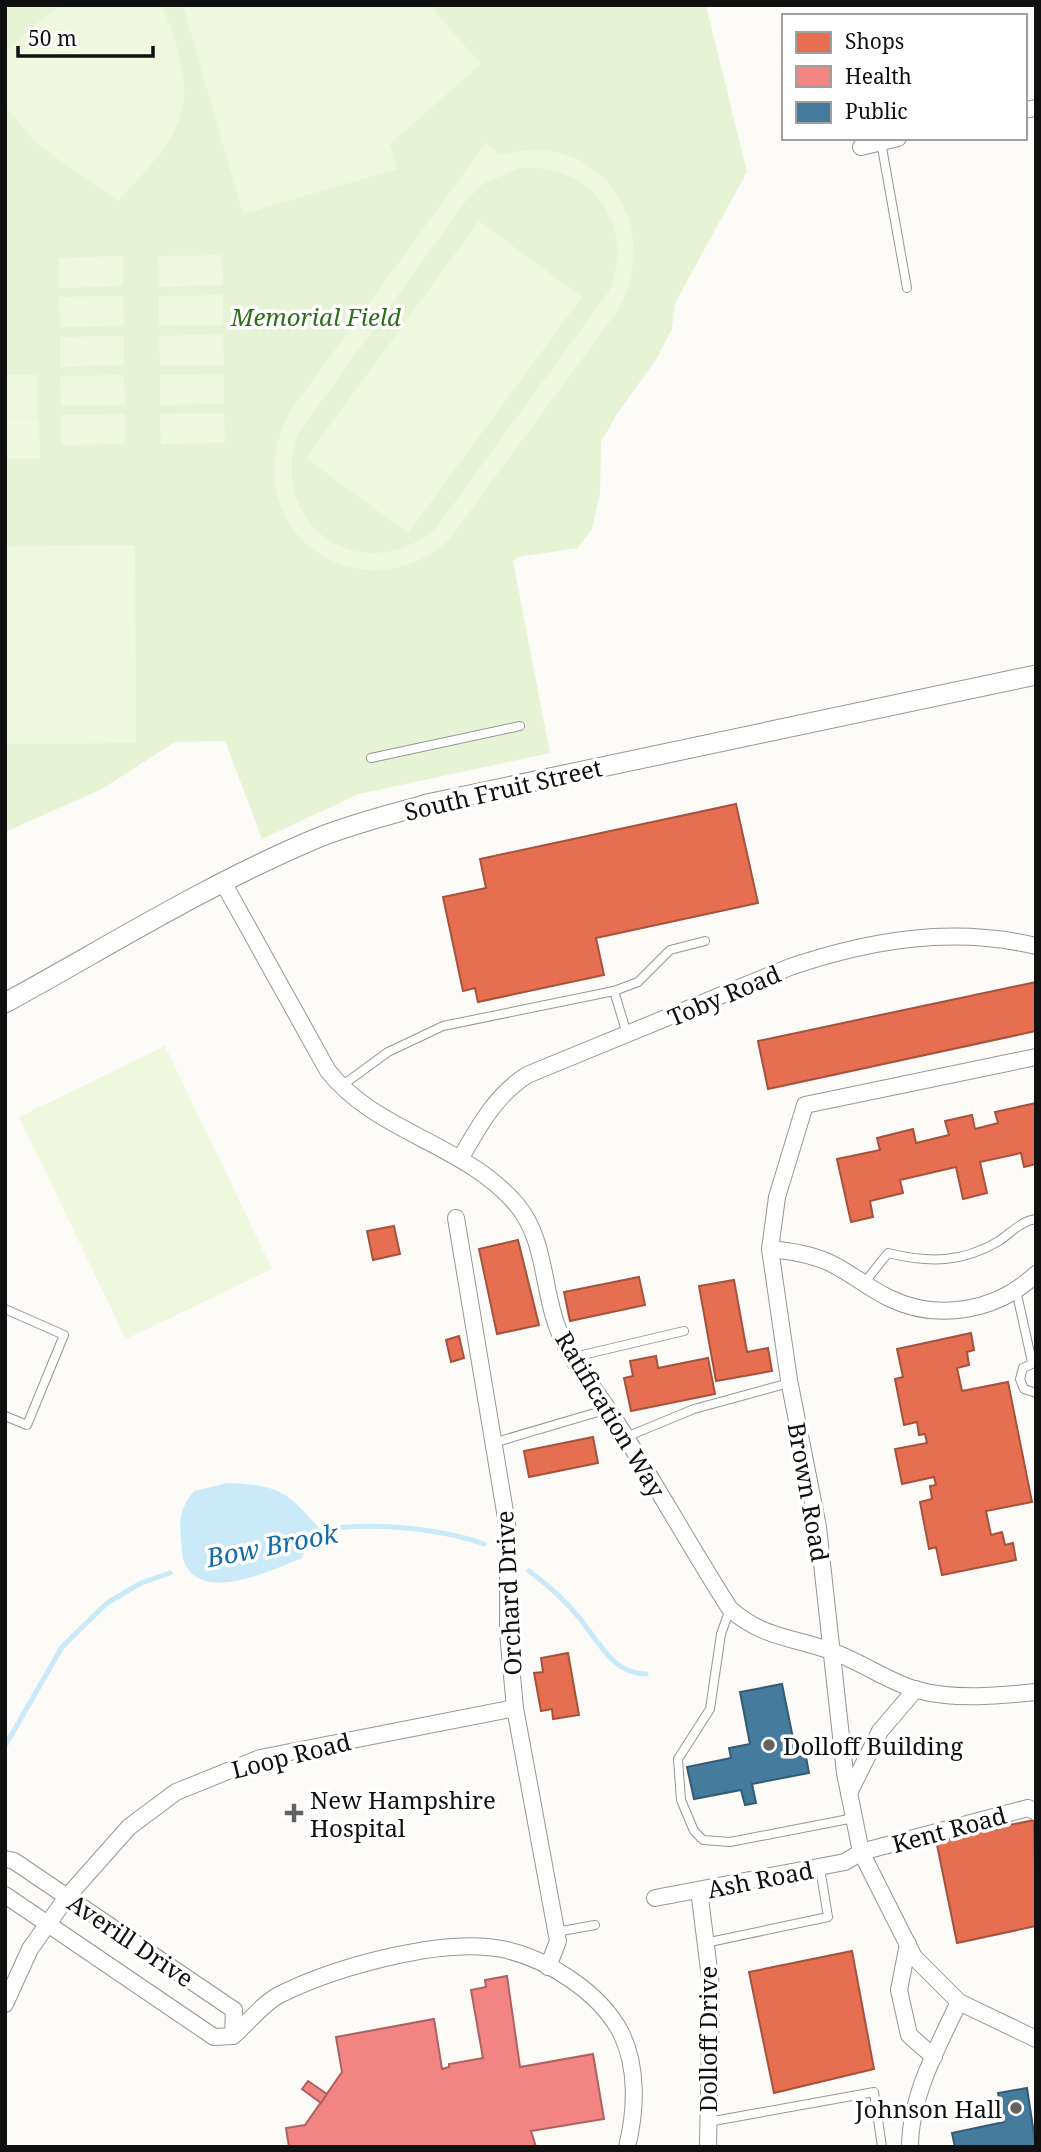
<svg xmlns="http://www.w3.org/2000/svg" width="1041" height="2152" font-family="'Noto Serif',serif">
<style>
.green{fill:#e7f3d5}
.pitch{fill:#f0f7df;fill-rule:evenodd}
.water{fill:#caeaf9}
.shops{fill:#e76f51;stroke:#a6523e;stroke-width:2}
.health{fill:#f28482;stroke:#ae6160;stroke-width:2}
.public{fill:#457b9d;stroke:#355b73;stroke-width:2}
.lines{fill:none;stroke-linecap:round;stroke-linejoin:round}
.stream{stroke:#caeaf9;stroke-width:5}
.service-casing{stroke:#969694;stroke-width:10}
.minor-casing{stroke:#969694;stroke-width:18}
.tertiary-casing{stroke:#969694;stroke-width:21}
.service{stroke:#fffefe;stroke-width:8}
.minor{stroke:#fffefe;stroke-width:16}
.tertiary{stroke:#fffefe;stroke-width:19}
.poi-dot{fill:#636261;stroke:#fff;stroke-width:2.5}
.labels{text-anchor:middle;dominant-baseline:central;stroke-width:7;stroke-linejoin:round;paint-order:stroke}
.park-label{font-size:24px;font-style:italic;fill:#2f6e1b;stroke:#fff}
.street-label{font-size:24px;fill:#101010;stroke:#fff}
.poi-label{font-size:24px;fill:#101010;stroke:#fff;text-anchor:start}
.water-label{font-size:26px;font-style:italic;fill:#106cac;stroke:#fff}
</style>
<rect width="100%" height="100%" fill="#fcfbf7"/>
<polygon class="green" points="5,5 706,5 747,172 675,303 672,329 657,358 617,414 601,442 600,494 592,529 578,548 518,557 513,561 550,753 359,794 262,839 225,741 175,742 102,789 5,832"/>
<g class="pitch">
<path d="M 64,5 L 162,5 C 201,105 190,125 118,201 L 37,144 L 5,106 L 5,51 L 47,15 Z"/>
<polygon points="183,5 429,5 481,64 390,144 397,169 243,214"/>
<path d="M 486,143 L 500,155 C 599,126 668,228 616,313 L 448,541 C 351,622 229,519 291,410 ZM 520,168 C 593,163 637,225 609,291 L 436,528 C 363,591 266,526 298,434 L 465,202 L 484,183 Z"/>
<polygon points="479,221 582,297 408,533 306,458"/>
<polygon points="222,255 223,285 159,287 158,256"/>
<polygon points="123,256 123,286 59,288 59,258"/>
<polygon points="223,295 223,325 159,326 159,296"/>
<polygon points="123,296 124,326 60,327 59,297"/>
<polygon points="223,334 224,365 160,366 159,336"/>
<polygon points="124,336 124,365 60,367 60,337"/>
<polygon points="224,374 224,404 160,405 160,375"/>
<rect x="5" y="375" width="33" height="42"/>
<polygon points="124,375 125,405 61,406 60,376"/>
<polygon points="224,413 225,443 161,444 160,414"/>
<polygon points="125,414 125,444 62,445 61,415"/>
<polygon points="5,418 39,418 40,459 5,459"/>
<polygon points="135,545 136,743 5,744 5,546"/>
<polygon points="165,1046 272,1269 126,1339 19,1117"/>
</g>
<path class="water" d="M 227,1483 C 281,1485 286,1491 321,1530 L 309,1539 L 302,1558 C 274,1569 202,1605 184,1562 C 182,1556 182,1547 181,1540 C 179,1520 180,1507 194,1491 Z"/>
<g class="shops">
<polygon points="736,804 758,903 596,938 604,975 478,1002 475,988 463,991 443,897 486,888 480,859"/>
<polygon points="1036,982 1036,1031 768,1089 758,1041"/>
<polygon points="1036,1103 1036,1164 1024,1167 1021,1153 980,1162 987,1193 963,1199 956,1167 900,1180 903,1193 870,1201 873,1217 851,1222 837,1159 880,1150 877,1138 913,1129 916,1143 949,1135 945,1121 972,1115 975,1129 998,1123 995,1112"/>
<polygon points="394,1226 400,1254 373,1260 367,1231"/>
<polygon points="518,1240 539,1325 497,1334 479,1249"/>
<polygon points="639,1277 645,1305 570,1321 564,1292"/>
<polygon points="734,1280 747,1352 768,1348 772,1371 716,1381 699,1286"/>
<polygon points="971,1333 974,1350 967,1352 969,1365 957,1368 962,1391 1008,1382 1032,1502 986,1511 991,1535 1002,1532 1005,1545 1013,1543 1016,1560 942,1575 936,1547 929,1549 920,1502 932,1499 930,1486 936,1485 934,1477 902,1484 895,1449 927,1443 925,1434 919,1435 917,1422 904,1425 895,1379 903,1377 897,1349"/>
<polygon points="459,1336 464,1358 451,1362 446,1340"/>
<polygon points="656,1356 658,1368 708,1358 715,1394 631,1411 624,1378 633,1376 630,1361"/>
<polygon points="593,1437 598,1463 529,1477 524,1451"/>
<polygon points="568,1653 579,1715 553,1719 552,1709 541,1711 534,1673 543,1672 541,1658"/>
<polygon points="1034,1820 1036,1926 957,1943 936,1840"/>
<polygon points="852,1951 874,2069 774,2093 749,1972"/>
</g>
<g class="health">
<polygon points="507,1976 520,2067 593,2054 604,2119 531,2131 536,2147 289,2147 286,2128 305,2125 342,2072 336,2037 434,2019 442,2069 449,2067 449,2064 483,2058 471,1990 486,1987 485,1980"/>
<polygon points="308,2081 327,2094 321,2103 302,2089"/>
</g>
<g class="public">
<polygon points="782,1684 795,1748 804,1746 809,1773 752,1784 756,1803 745,1805 741,1790 694,1799 687,1767 731,1758 729,1748 750,1744 740,1692"/>
<polygon points="1027,2088 1036,2147 955,2147 952,2133 1004,2122 998,2093"/>
</g>
<g class="lines">
<g class="stream">
<path d="M 315,1532 C 362,1520 439,1528 484,1544"/>
<path d="M 529,1571 C 548,1585 567,1602 581,1620 C 599,1642 613,1674 646,1674"/>
<polyline points="5,1746 62,1647 107,1603 141,1583 170,1573"/>
</g>
<defs>
<g id="service">
<polyline points="881,142 907,288"/>
<polyline points="371,758 520,726"/>
<polyline points="614,991 638,982 670,950 705,941"/>
<polyline points="340,1087 388,1052 443,1026 614,991 627,1034"/>
<path d="M 864,1283 L 888,1253 C 929,1263 962,1263 999,1241 C 1011,1233 1021,1221 1036,1219"/>
<polyline points="1016,1290 1032,1362"/>
<polyline points="5,1309 64,1335 27,1425 5,1416"/>
<polyline points="574,1357 684,1331"/>
<polyline points="1036,1362 1023,1368 1020,1379 1024,1389 1036,1393"/>
<polyline points="626,1437 694,1409 789,1383"/>
<polyline points="493,1443 608,1409"/>
<polyline points="730,1609 721,1634 710,1709 678,1759 681,1800 694,1831 703,1840 730,1842 854,1818"/>
<polyline points="556,1932 595,1925"/>
<polyline points="705,1943 828,1917 820,1868"/>
<polyline points="708,2122 874,2092 882,2147"/>
</g>
<g id="minor">
<polyline points="1025,110 1036,108"/>
<polyline points="861,147 898,138"/>
<path d="M 224,884 L 328,1071 C 377,1133 466,1144 517,1205 C 546,1240 542,1288 558,1329 C 571,1363 599,1393 617,1423 C 656,1485 691,1548 730,1609 C 762,1637 790,1637 828,1650 C 859,1660 886,1681 917,1690 C 955,1700 997,1696 1036,1692"/>
<polyline points="1036,1057 805,1105 777,1197 770,1249 789,1380 818,1527 845,1773 861,1852 914,1957 959,2002 1036,2039"/>
<path d="M 460,1159 C 479,1126 495,1096 527,1075 L 790,967 C 870,940 952,926 1036,946"/>
<polyline points="456,1218 508,1530 508,1633 515,1708 558,1941 548,1967"/>
<path d="M 770,1249 C 791,1251 810,1254 828,1262 C 850,1272 868,1288 889,1298 C 938,1322 997,1311 1036,1274"/>
<polyline points="849,1793 880,1731 916,1689"/>
<polyline points="5,1859 14,1861 234,2010 233,2036 214,2037 5,1895"/>
<polyline points="699,1890 711,1986 708,2147"/>
<polyline points="655,1898 845,1862 861,1852 1028,1808 1036,1812"/>
<polyline points="908,1944 899,1990 909,2035 934,2057"/>
<polyline points="5,2004 30,1949 67,1897 129,1827 176,1792 260,1758 515,1708"/>
<path d="M 233,2036 C 248,2023 264,2002 281,1994 C 336,1967 442,1937 502,1949 C 546,1958 600,1992 621,2033 C 638,2067 636,2111 627,2147"/>
<path d="M 910,2147 C 910,2097 938,2046 959,2002"/>
</g>
<path id="tertiary" d="M 5,1003 C 107,947 208,884 315,839 C 351,824 390,815 427,804 L 1036,675"/>
</defs>
<use href="#service" class="service-casing"/>
<use href="#minor" class="minor-casing"/>
<use href="#tertiary" class="tertiary-casing"/>
<use href="#service" class="service"/>
<use href="#minor" class="minor"/>
<use href="#tertiary" class="tertiary"/>
</g>
<g class="poi-dot">
<circle cx="769" cy="1745" r="7"/>
<path d="M290.5 1802.5h7v7h7v7h-7v7h-7v-7h-7v-7h7z"/>
<circle cx="1016" cy="2108" r="7"/>
</g>
<g class="labels">
<g class="park-label">
<text x="316" y="316">Memorial Field</text>
</g>
<g class="street-label">
<text transform="translate(503 789) rotate(-13)">South Fruit Street</text>
<text transform="translate(724 995) rotate(-23)">Toby Road</text>
<text transform="translate(611 1414) rotate(59)">Ratification Way</text>
<text transform="translate(809 1492) rotate(80)">Brown Road</text>
<text transform="translate(508 1593) rotate(-93)">Orchard Drive</text>
<text transform="translate(291 1755) rotate(-14)">Loop Road</text>
<text transform="translate(949 1829) rotate(-15)">Kent Road</text>
<text transform="translate(760 1879) rotate(-11)">Ash Road</text>
<text transform="translate(131 1940) rotate(34)">Averill Drive</text>
<text transform="translate(707 2039) rotate(-90)">Dolloff Drive</text>
</g>
<g class="poi-label">
<text x="783" y="1745">Dolloff Building</text>
<text x="310" y="1799">New Hampshire<tspan x="310" dy="28">Hospital</tspan></text>
<text x="1002" y="2108" text-anchor="end">Johnson Hall</text>
</g>
<g class="water-label">
<text transform="translate(272 1545) rotate(-11)">Bow Brook</text>
</g>
</g>
<rect width="1041" height="2152" fill="none" stroke="#101010" stroke-width="14"/>
<rect x="782" y="14" width="245" height="126" fill="#ffffff" stroke="#9f9f9f" stroke-width="2"/>
<rect x="796" y="32" width="35" height="21" fill="#e76f51" stroke="#9f9f9f" stroke-width="2"/>
<text x="845" y="49" font-size="21" fill="#101010">Shops</text>
<rect x="796" y="66" width="35" height="21" fill="#f28482" stroke="#9f9f9f" stroke-width="2"/>
<text x="845" y="84" font-size="21" fill="#101010">Health</text>
<rect x="796" y="102" width="35" height="21" fill="#457b9d" stroke="#9f9f9f" stroke-width="2"/>
<text x="845" y="119" font-size="21" fill="#101010">Public</text>
<path d="M18 46v10h135v-10" fill="none" stroke="#101010" stroke-width="3.5"/>
<text x="28" y="46" font-size="21" fill="#101010" stroke="#ffffff" stroke-width="5" paint-order="stroke">50 m</text>
</svg>
